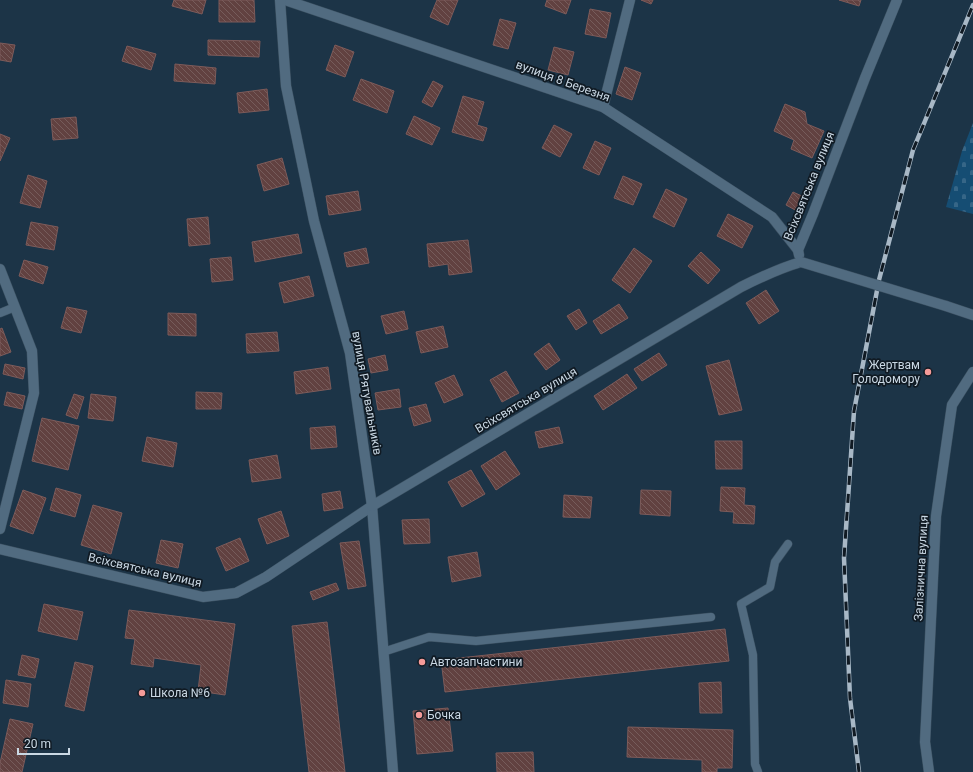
<svg xmlns="http://www.w3.org/2000/svg" width="973" height="772" font-family="Roboto,sans-serif">
<style>
.cemetery{fill:url(#cemetery-stones)}
.building{fill:url(#building-back-hatch);stroke:#7d5b5a}
.lines{fill:none;stroke-linecap:round;stroke-linejoin:round}
.service-casing{stroke:#3b5060;stroke-width:9}
.minor-casing{stroke:#3b5060;stroke-width:11}
.tertiary-casing{stroke:#3b5060;stroke-width:11}
.secondary-casing{stroke:#3b5060;stroke-width:11}
.service{stroke:#516b80;stroke-width:8}
.minor{stroke:#516b80;stroke-width:10}
.tertiary{stroke:#516b80;stroke-width:10}
.secondary{stroke:#516b80;stroke-width:10}
.rail-casing{stroke:#a8b8c6;stroke-width:4.5}
.rail{stroke:#101a23;stroke-width:3;stroke-dasharray:9;stroke-linecap:butt}
.secondary-bridge-casing{stroke:#3b5060;stroke-width:11;stroke-linecap:butt}
.secondary-bridge{stroke:#516b80;stroke-width:10}
.poi-dot{fill:#f59b99;stroke:#101a23;stroke-width:1.5}
.labels{text-anchor:middle;dominant-baseline:central;stroke-width:3.5;stroke-linejoin:round;paint-order:stroke}
.street-label{font-size:12px;fill:#cad8e4;stroke:#101a23}
.poi-label{font-size:12px;fill:#cad8e4;stroke:#101a23;text-anchor:start}
</style>
<defs>
<pattern id="cemetery-stones" width="16" height="16" patternUnits="userSpaceOnUse"><rect width="16" height="16" fill="#154d73"/><path d="M2 7V4a2 2 0 0 1 4 0v3zM10 15v-3a2 2 0 0 1 4 0v3z" fill="#366687"/></pattern>
<pattern id="building-back-hatch" width="6" height="6" patternUnits="userSpaceOnUse"><rect width="6" height="6" fill="#614140"/><path d="M-1 5l2 2M0 0l6 6M5-1l2 2" fill="none" stroke="#765c5b"/></pattern>
</defs>
<rect width="100%" height="100%" fill="#1c3447"/>
<polygon class="cemetery" points="973,123 973,214 946,207 962,151"/>
<g class="building">
<polygon points="174,0 206,0 202,14 172,6"/>
<polygon points="219,0 254,0 255,22 219,22"/>
<polygon points="437,0 458,0 448,25 430,17"/>
<polygon points="547,0 571,0 566,14 545,6"/>
<polygon points="641,0 653,0 651,4"/>
<polygon points="839,0 861,0 859,6"/>
<polygon points="590,9 611,13 606,38 585,34"/>
<polygon points="500,19 516,23 508,49 493,45"/>
<polygon points="208,40 260,41 259,57 208,55"/>
<polygon points="0,43 15,45 11,62 0,60"/>
<polygon points="335,45 354,52 345,77 326,70"/>
<polygon points="127,46 156,54 151,70 122,61"/>
<polygon points="554,47 574,52 568,75 548,70"/>
<polygon points="175,64 216,68 215,84 174,81"/>
<polygon points="625,67 641,73 632,100 616,94"/>
<polygon points="361,79 394,91 387,113 353,100"/>
<polygon points="433,81 443,86 432,107 422,102"/>
<polygon points="267,89 269,110 239,113 237,93"/>
<polygon points="463,96 484,102 477,125 487,128 483,141 452,132"/>
<polygon points="785,104 805,112 807,124 824,131 812,158 791,149 794,140 774,131"/>
<polygon points="414,116 440,128 432,145 406,134"/>
<polygon points="76,117 78,138 53,140 51,119"/>
<polygon points="554,125 572,134 560,157 542,148"/>
<polygon points="0,134 10,138 0,161"/>
<polygon points="595,141 611,148 599,175 583,168"/>
<polygon points="282,158 289,184 264,191 257,165"/>
<polygon points="28,175 47,181 40,208 20,203"/>
<polygon points="623,176 642,184 633,205 614,198"/>
<polygon points="666,189 687,199 674,227 653,217"/>
<polygon points="358,191 361,210 329,215 326,196"/>
<polygon points="793,192 804,197 797,211 786,205"/>
<polygon points="728,214 753,226 742,248 717,236"/>
<polygon points="208,217 210,244 189,246 187,219"/>
<polygon points="31,222 58,227 54,250 26,245"/>
<polygon points="298,234 302,253 255,262 252,242"/>
<polygon points="468,240 472,272 449,275 448,264 429,267 427,244"/>
<polygon points="366,248 369,263 347,267 344,253"/>
<polygon points="634,248 652,261 630,293 612,280"/>
<polygon points="701,252 720,270 708,284 688,266"/>
<polygon points="231,257 233,280 212,282 210,259"/>
<polygon points="24,260 48,267 43,284 19,276"/>
<polygon points="309,276 314,296 284,303 279,283"/>
<polygon points="766,290 779,311 759,324 746,303"/>
<polygon points="619,304 628,318 601,334 593,321"/>
<polygon points="67,307 87,311 81,333 61,328"/>
<polygon points="579,309 587,323 576,330 567,316"/>
<polygon points="404,311 408,329 386,334 381,316"/>
<polygon points="168,313 196,314 196,336 168,335"/>
<polygon points="443,326 448,347 421,353 416,332"/>
<polygon points="2,328 11,352 0,356 0,329"/>
<polygon points="277,332 279,351 247,353 246,334"/>
<polygon points="549,343 560,360 546,370 534,354"/>
<polygon points="659,353 667,365 642,381 634,369"/>
<polygon points="385,355 388,370 371,373 368,359"/>
<polygon points="729,360 742,410 719,415 706,366"/>
<polygon points="5,364 25,368 23,379 3,374"/>
<polygon points="328,367 331,389 296,394 294,372"/>
<polygon points="506,371 519,393 502,402 490,380"/>
<polygon points="627,374 637,388 603,410 594,396"/>
<polygon points="454,375 463,395 444,403 435,383"/>
<polygon points="399,389 401,407 378,410 375,393"/>
<polygon points="7,392 25,396 22,409 4,405"/>
<polygon points="196,392 222,393 221,409 196,409"/>
<polygon points="74,394 84,397 77,419 66,415"/>
<polygon points="91,394 116,397 113,421 88,418"/>
<polygon points="426,404 431,421 414,426 409,408"/>
<polygon points="42,418 79,426 68,470 32,461"/>
<polygon points="335,426 337,447 311,449 310,428"/>
<polygon points="559,427 563,443 539,448 535,432"/>
<polygon points="147,437 177,443 173,467 142,461"/>
<polygon points="715,441 742,441 742,469 716,469"/>
<polygon points="505,451 520,474 496,490 481,466"/>
<polygon points="277,455 281,478 252,482 249,460"/>
<polygon points="471,470 485,494 462,507 448,482"/>
<polygon points="721,487 745,488 744,505 755,506 754,524 733,523 734,512 720,511"/>
<polygon points="56,488 81,495 75,517 50,510"/>
<polygon points="23,490 46,498 33,534 10,526"/>
<polygon points="641,490 671,491 670,516 640,514"/>
<polygon points="340,491 343,508 324,511 322,494"/>
<polygon points="564,495 592,497 590,518 563,517"/>
<polygon points="93,505 122,513 111,554 81,545"/>
<polygon points="281,511 289,536 267,544 258,519"/>
<polygon points="429,519 430,543 404,544 402,520"/>
<polygon points="240,538 249,561 226,571 216,548"/>
<polygon points="161,540 183,544 178,568 156,563"/>
<polygon points="359,541 366,586 348,589 340,543"/>
<polygon points="477,552 481,576 452,582 448,557"/>
<polygon points="336,583 339,590 313,600 310,592"/>
<polygon points="44,604 83,612 77,640 38,631"/>
<polygon points="129,610 235,624 225,695 198,691 201,665 154,658 153,667 131,664 135,639 125,638"/>
<polygon points="327,622 345,772 309,772 292,626"/>
<polygon points="725,629 729,661 445,692 441,660"/>
<polygon points="22,655 39,659 35,678 18,675"/>
<polygon points="75,662 93,666 84,711 65,706"/>
<polygon points="6,680 31,684 28,707 3,703"/>
<polygon points="721,682 722,713 700,713 699,683"/>
<polygon points="448,708 453,751 417,754 413,711"/>
<polygon points="10,719 33,724 22,772 0,772 0,763"/>
<polygon points="628,727 733,730 732,768 717,768 717,772 702,772 702,760 627,757"/>
<polygon points="533,752 534,772 497,772 496,753"/>
</g>
<g class="lines">
<defs>
<g id="service">
<polyline points="0,313 15,307"/>
<polyline points="383,652 429,637 476,641 711,617"/>
<polyline points="758,772 755,764 753,655 741,604 770,587 775,562 788,544"/>
</g>
<g id="minor">
<polyline points="285,0 603,107 772,217 798,250"/>
<polyline points="603,107 630,0"/>
<polyline points="799,255 798,250 813,214 865,78 897,0"/>
<polyline points="0,269 32,351 34,393 0,529"/>
<polyline points="0,549 203,597 236,593 266,577 372,506"/>
<polyline points="929,772 925,742 936,516 952,405 973,372"/>
</g>
<polyline id="tertiary" points="372,506 393,772"/>
<g id="secondary">
<path d="M 280,0 L 286,86 L 314,221 L 350,353 L 372,506 L 741,287 C 761,277 780,268 801,262"/>
<polyline points="946,306 973,315"/>
</g>
</defs>
<use href="#service" class="service-casing"/>
<use href="#minor" class="minor-casing"/>
<use href="#tertiary" class="tertiary-casing"/>
<use href="#secondary" class="secondary-casing"/>
<use href="#service" class="service"/>
<use href="#minor" class="minor"/>
<use href="#tertiary" class="tertiary"/>
<use href="#secondary" class="secondary"/>
<defs>
<polyline id="rail" points="859,772 850,698 844,558 854,411 879,280 913,150 973,5"/>
</defs>
<use href="#rail" class="rail-casing"/>
<use href="#rail" class="rail"/>
<defs>
<polyline id="secondary-bridge" points="801,262 946,306"/>
</defs>
<use href="#secondary-bridge" class="secondary-bridge-casing"/>
<use href="#secondary-bridge" class="secondary-bridge"/>
</g>
<g class="poi-dot">
<circle cx="928" cy="372" r="4"/>
<circle cx="422" cy="662" r="4"/>
<circle cx="142" cy="693" r="4"/>
<circle cx="419" cy="715" r="4"/>
</g>
<g class="labels">
<g class="street-label">
<text transform="translate(563 81) rotate(20)">вулиця 8 Березня</text>
<text transform="translate(809 186) rotate(-68)">Всіхсвятська вулиця</text>
<text transform="translate(367 393) rotate(80)">вулиця Рятувальників</text>
<text transform="translate(526 400) rotate(-31)">Всіхсвятська вулиця</text>
<text transform="translate(921 568) rotate(-87)">Залізнична вулиця</text>
<text transform="translate(145 570) rotate(13)">Всіхсвятська вулиця</text>
</g>
<g class="poi-label">
<text x="920" y="365" text-anchor="end">Жертвам<tspan x="920" dy="14">Голодомору</tspan></text>
<text x="430" y="662">Автозапчастини</text>
<text x="150" y="693">Школа №6</text>
<text x="427" y="715">Бочка</text>
</g>
</g>
<path d="M18 748v6h51v-6" fill="none" stroke="#cad8e4" stroke-width="2"/>
<text x="24" y="748" font-size="12" fill="#cad8e4" stroke="#101a23" stroke-width="3" paint-order="stroke">20 m</text>
</svg>
